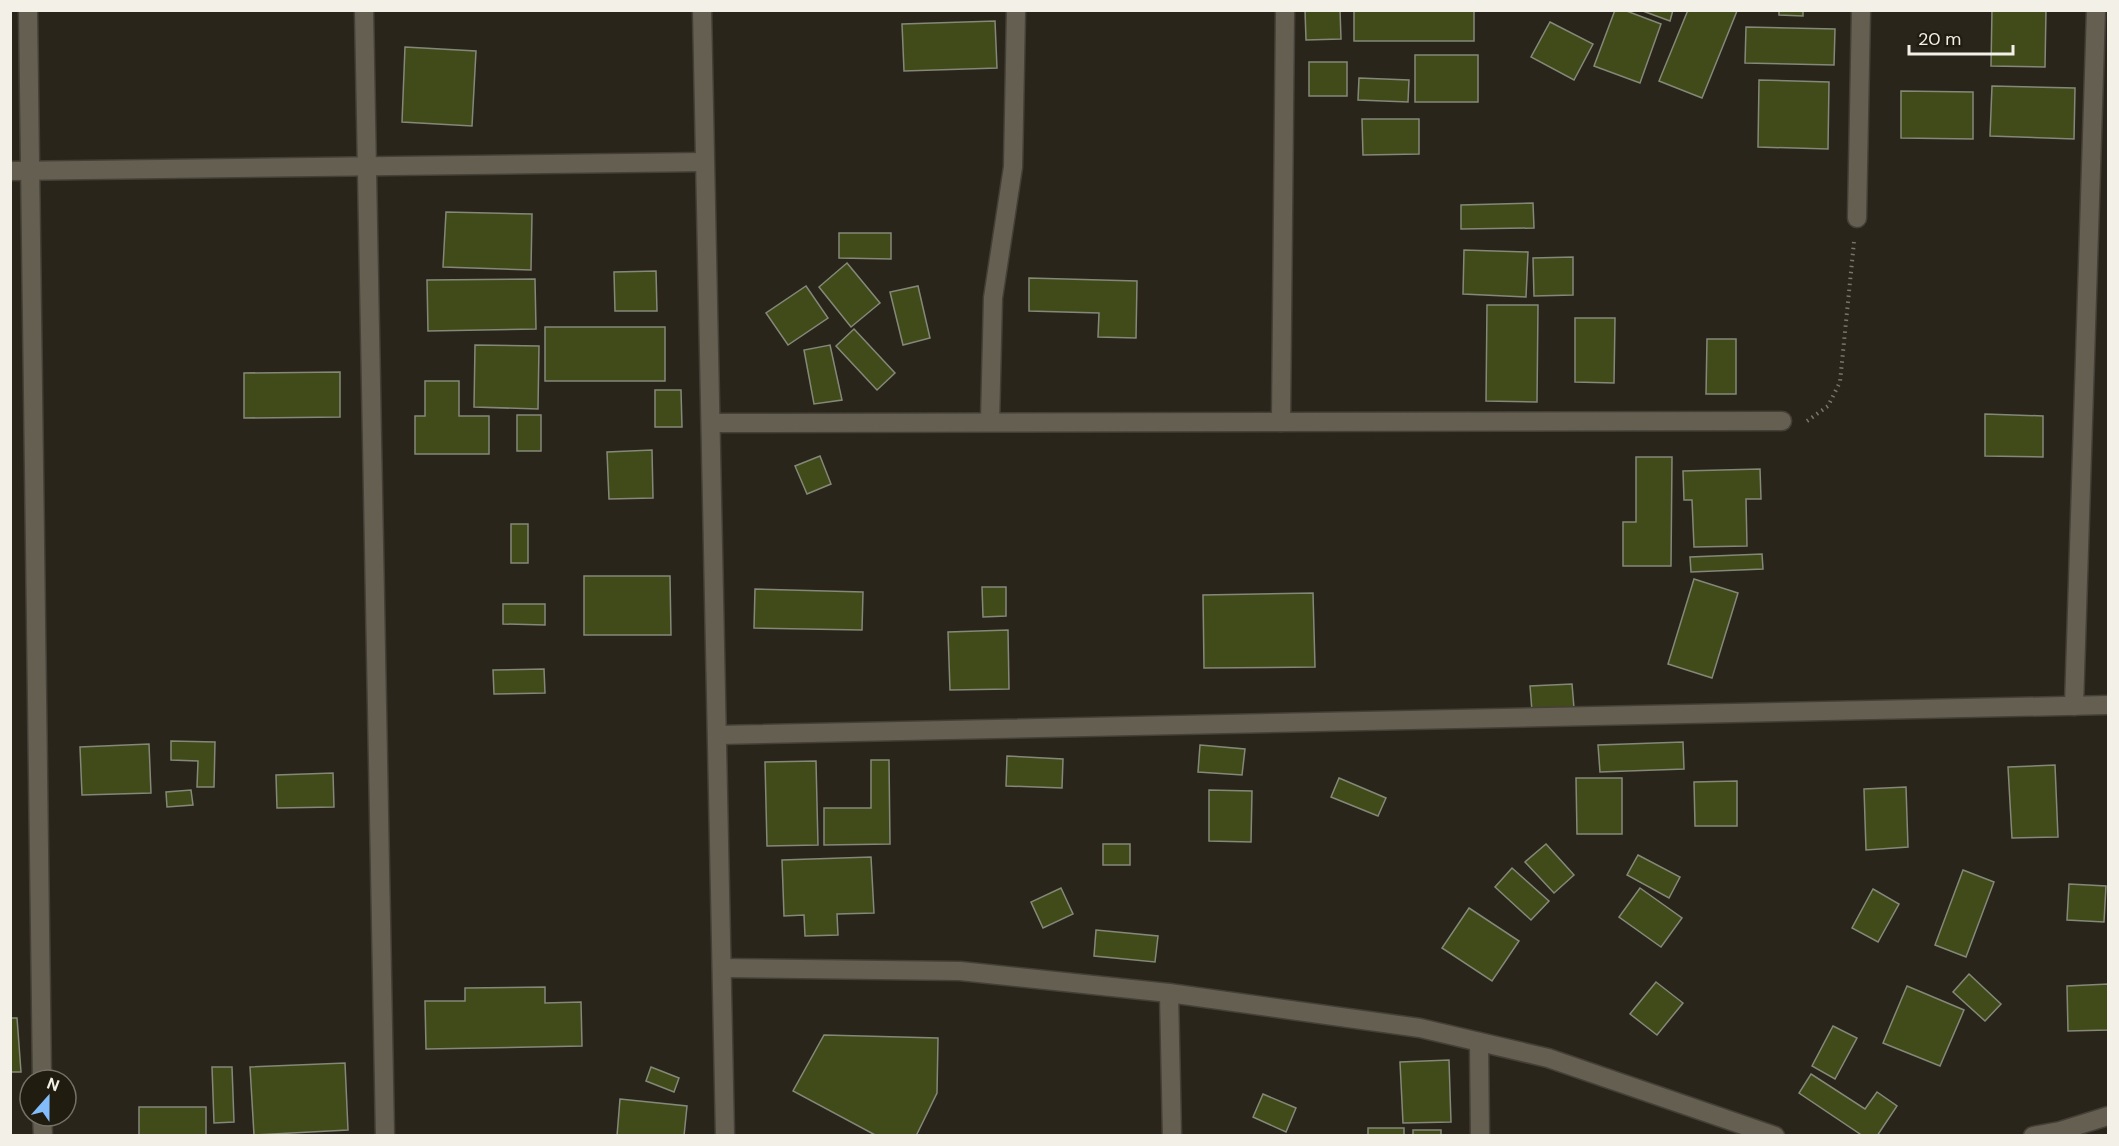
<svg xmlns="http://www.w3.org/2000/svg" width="2119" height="1146" font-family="'DM Sans',sans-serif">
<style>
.building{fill:#414b19;stroke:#848879;stroke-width:1.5}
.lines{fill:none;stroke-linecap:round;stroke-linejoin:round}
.minor-casing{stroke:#444037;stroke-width:21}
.path{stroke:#79756b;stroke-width:4;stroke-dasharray:1.5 4.5;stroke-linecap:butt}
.minor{stroke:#655f52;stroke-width:18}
</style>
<rect width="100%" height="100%" fill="#2a251a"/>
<g class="building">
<polygon points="1305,10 1340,10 1341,39 1306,40"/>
<rect x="1354" y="10" width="120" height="31"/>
<polygon points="1615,10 1624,10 1661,24 1640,83 1594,66"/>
<polygon points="1640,10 1673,10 1670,21"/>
<polygon points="1688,10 1737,11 1702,98 1659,81"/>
<polygon points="1779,10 1803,10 1803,16 1779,15"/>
<polygon points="1992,10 2046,10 2045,67 1991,66"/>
<polygon points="995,21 997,68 904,71 902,24"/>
<polygon points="1550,22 1593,44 1574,80 1531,57"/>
<polygon points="1746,27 1835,29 1834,65 1745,63"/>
<polygon points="405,47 476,51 472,126 402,122"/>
<rect x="1415" y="55" width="63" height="47"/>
<rect x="1309" y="62" width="38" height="34"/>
<polygon points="1359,78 1409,80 1408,102 1358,100"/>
<polygon points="1759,80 1829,82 1828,149 1758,147"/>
<polygon points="1992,86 2075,88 2074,139 1990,136"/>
<polygon points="1901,91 1973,92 1973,139 1901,138"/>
<polygon points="1362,119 1419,119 1419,154 1363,155"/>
<polygon points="1533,203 1534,228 1461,229 1461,205"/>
<polygon points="446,212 532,214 531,270 443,267"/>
<polygon points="839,233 891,233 891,259 839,258"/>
<polygon points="1464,250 1528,252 1526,297 1463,294"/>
<polygon points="1573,257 1573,295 1534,296 1533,258"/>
<polygon points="847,263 880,303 851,327 819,287"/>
<polygon points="656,271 657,311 615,311 614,272"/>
<polygon points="1029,278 1137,281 1136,338 1098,337 1099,313 1029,311"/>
<polygon points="535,279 536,329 428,331 427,280"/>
<polygon points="806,286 828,318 788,345 766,313"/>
<polygon points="918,286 930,338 903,345 890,292"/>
<polygon points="1487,305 1538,305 1537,402 1486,401"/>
<polygon points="1575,318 1615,318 1614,383 1575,382"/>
<rect x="545" y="327" width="120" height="54"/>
<polygon points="854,329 895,373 877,390 836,346"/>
<polygon points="1707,339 1736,339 1736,394 1706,394"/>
<polygon points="475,345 539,346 538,409 474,407"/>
<polygon points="830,345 842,400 814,404 804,350"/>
<polygon points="340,372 340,417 244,418 244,373"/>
<polygon points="425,381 459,381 459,416 489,416 489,454 415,454 415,416 425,416"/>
<polygon points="655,390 681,390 682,427 655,427"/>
<polygon points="1985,414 2043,416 2043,457 1985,456"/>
<rect x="517" y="415" width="24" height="36"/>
<polygon points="652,450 653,498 609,499 607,452"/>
<polygon points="820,456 831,484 807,494 795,466"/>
<polygon points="1636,457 1672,457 1671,566 1623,566 1623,522 1636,522"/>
<polygon points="1760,469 1761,499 1746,499 1747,546 1694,547 1692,500 1684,500 1683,471"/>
<rect x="511" y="524" width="17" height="39"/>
<polygon points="1762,554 1763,569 1691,572 1690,557"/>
<polygon points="584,576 670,576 671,635 584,635"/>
<polygon points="1694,579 1738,593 1712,678 1668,664"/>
<polygon points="982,587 1006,587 1006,616 983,617"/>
<polygon points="755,589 863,592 862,630 754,628"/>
<polygon points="1313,593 1315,667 1204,668 1203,595"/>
<polygon points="503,604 545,604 545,625 503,624"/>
<polygon points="1008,630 1009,689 950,690 948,632"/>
<polygon points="544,669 545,693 494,694 493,670"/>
<polygon points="1572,684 1574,708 1532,711 1530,686"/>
<polygon points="171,741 215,742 214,787 197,787 198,761 171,760"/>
<polygon points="1683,742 1684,769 1600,772 1598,745"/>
<polygon points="149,744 151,793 82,795 80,747"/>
<polygon points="1200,745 1245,749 1242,775 1198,772"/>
<polygon points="1007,756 1063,759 1062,788 1006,786"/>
<polygon points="871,760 889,760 890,844 824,845 824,808 871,808"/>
<polygon points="816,761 818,845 767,846 765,762"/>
<polygon points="2055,765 2058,837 2012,838 2008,767"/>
<polygon points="333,773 334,807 277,808 276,775"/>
<polygon points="1339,778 1386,798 1378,816 1331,797"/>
<polygon points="1576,778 1622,778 1622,834 1577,834"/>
<polygon points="1737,781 1737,826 1695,826 1694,782"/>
<polygon points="1906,787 1908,847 1866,850 1864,789"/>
<polygon points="191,790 193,805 167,807 166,792"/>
<polygon points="1209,790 1252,791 1251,842 1209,841"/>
<rect x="1103" y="844" width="27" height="21"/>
<polygon points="1546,844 1574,875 1554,893 1525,862"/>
<polygon points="1638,855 1680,877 1669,898 1627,875"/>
<polygon points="871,857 874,913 837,914 838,935 805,936 804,915 784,916 782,860"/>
<polygon points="1512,868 1549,901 1531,920 1495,887"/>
<polygon points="1963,870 1994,882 1966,957 1935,945"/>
<polygon points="2069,884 2106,886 2104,922 2067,920"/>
<polygon points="1061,888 1073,914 1043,928 1031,902"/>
<polygon points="1640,888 1682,918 1661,947 1619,917"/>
<polygon points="1873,889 1899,904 1878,942 1852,928"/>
<polygon points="1469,908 1519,941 1492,981 1442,948"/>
<polygon points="1096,930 1158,936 1155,962 1094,956"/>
<polygon points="1969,974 2001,1004 1985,1021 1953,992"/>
<polygon points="1656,982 1683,1003 1657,1035 1630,1014"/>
<polygon points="2108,984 2108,1030 2068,1031 2067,986"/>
<polygon points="1907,986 1964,1010 1940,1066 1883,1043"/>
<polygon points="545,987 545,1003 581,1002 582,1046 426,1049 425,1001 465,1001 465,988"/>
<polygon points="10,1018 17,1018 21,1072 10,1072"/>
<polygon points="1833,1026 1857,1038 1835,1079 1812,1066"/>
<polygon points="824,1035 938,1038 937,1093 916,1136 877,1136 793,1091"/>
<polygon points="1449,1060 1451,1122 1403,1123 1400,1062"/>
<polygon points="345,1063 348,1130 254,1135 250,1067"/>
<polygon points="212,1067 232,1067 234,1122 214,1123"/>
<polygon points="651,1067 679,1078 674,1092 646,1081"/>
<polygon points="1811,1074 1865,1109 1877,1092 1897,1106 1877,1136 1863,1136 1799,1093"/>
<polygon points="1263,1094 1296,1108 1286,1132 1253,1117"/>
<polygon points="620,1099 687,1106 684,1136 617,1136"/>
<rect x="139" y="1107" width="67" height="29"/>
<rect x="1368" y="1128" width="36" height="8"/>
<rect x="1413" y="1130" width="28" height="6"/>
</g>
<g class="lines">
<defs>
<g id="minor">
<polyline points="28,10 42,1080"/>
<polyline points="364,10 385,1136"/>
<polyline points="702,10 725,1136"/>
<polyline points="10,171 704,162"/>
<polyline points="1857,218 1861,10"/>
<polyline points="990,422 993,298 1013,167 1016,10"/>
<polyline points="1281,422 1285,10"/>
<polyline points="711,423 1782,421"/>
<polyline points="2074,706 2096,10"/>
<polyline points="718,735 2108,705"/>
<polyline points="722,968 960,971 1169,993 1420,1028 1548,1058 1775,1136"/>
<polyline points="1169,993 1172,1136"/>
<polyline points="1479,1042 1480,1136"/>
<polyline points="42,1116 43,1136"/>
<polyline points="2033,1136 2060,1131 2108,1116"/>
</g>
</defs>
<use href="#minor" class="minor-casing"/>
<polyline class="path" points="1807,421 1828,406 1840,382 1854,242"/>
<use href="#minor" class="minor"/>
</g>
<rect width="2119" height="1146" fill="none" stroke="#f3f0e8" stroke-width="24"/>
<g transform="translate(48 1098) rotate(21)"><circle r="28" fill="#211c10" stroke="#757166" stroke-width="1.5"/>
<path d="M0-4.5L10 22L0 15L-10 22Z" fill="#82bcfa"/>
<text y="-9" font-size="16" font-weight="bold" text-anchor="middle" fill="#f3f0e8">N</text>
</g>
<path d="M1909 45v9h104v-9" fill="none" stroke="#f3f0e8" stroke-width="3"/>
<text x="1918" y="45" font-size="18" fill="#f3f0e8" stroke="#211c10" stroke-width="4.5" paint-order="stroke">20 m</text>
</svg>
